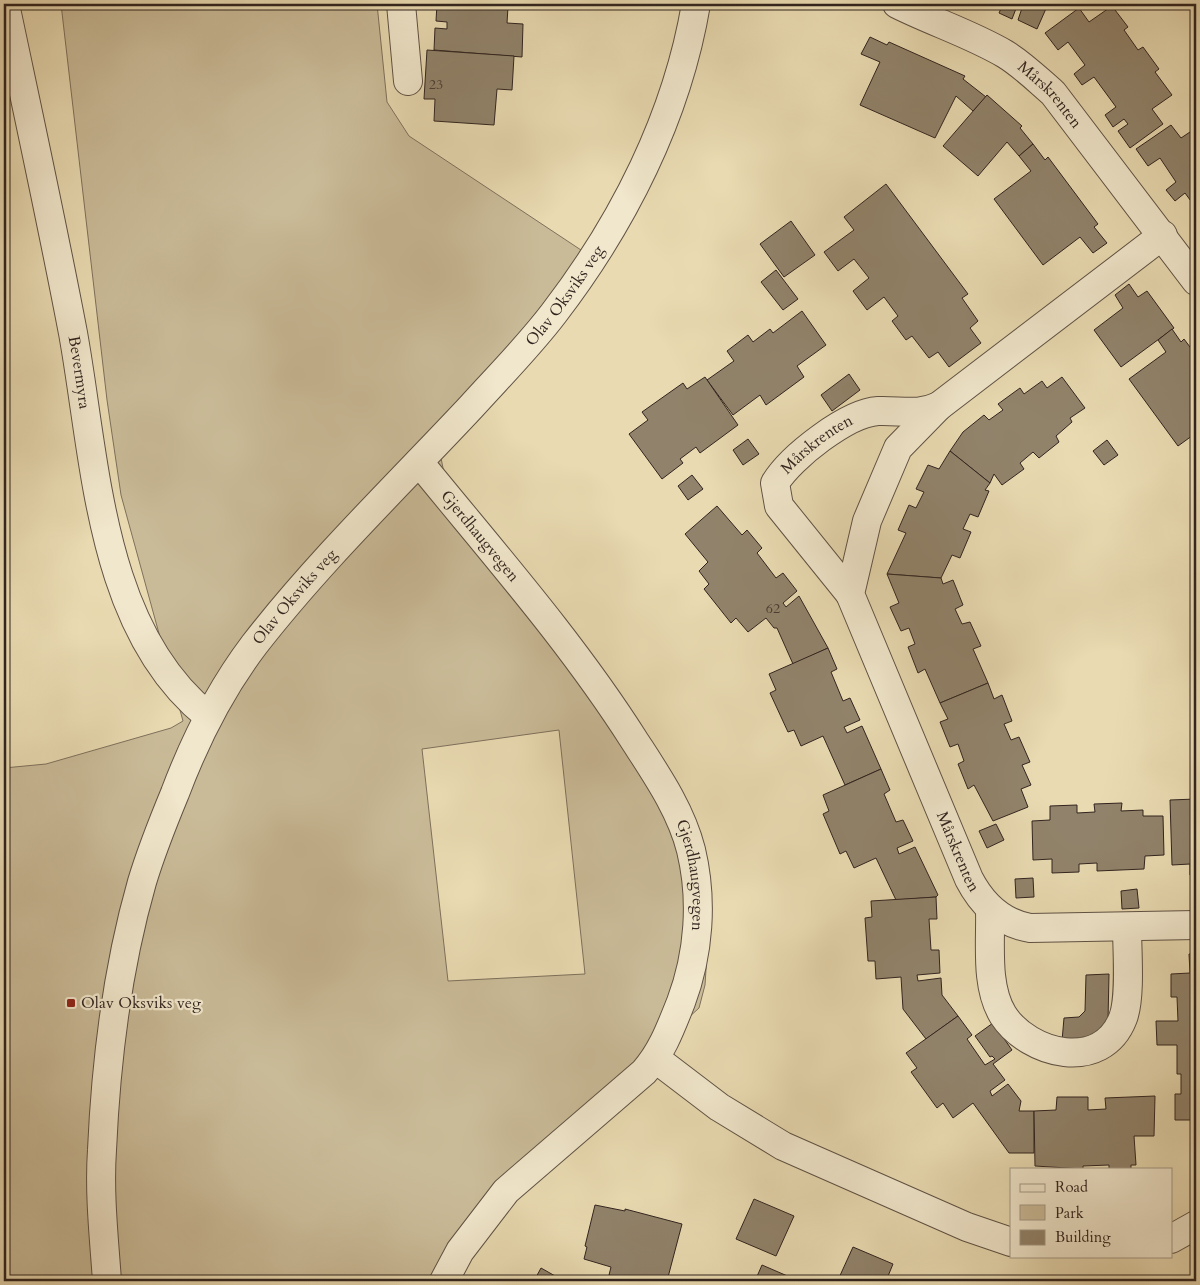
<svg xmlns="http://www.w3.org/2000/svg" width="1200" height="1285" font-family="Cardo,serif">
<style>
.green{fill:#cabb98;stroke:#7e705c;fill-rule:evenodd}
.building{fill:#91836b;stroke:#31241f}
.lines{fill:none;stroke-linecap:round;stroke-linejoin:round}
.minor-casing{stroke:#5f5244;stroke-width:30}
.minor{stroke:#f1e7cc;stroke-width:28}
.poi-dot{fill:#8f2418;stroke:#f1e7cc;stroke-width:2}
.labels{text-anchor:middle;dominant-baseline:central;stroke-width:4.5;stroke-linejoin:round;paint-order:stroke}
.number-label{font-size:14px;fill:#493c32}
.street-label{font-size:16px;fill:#31241f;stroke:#f1e7cc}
.poi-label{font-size:16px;fill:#31241f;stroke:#f1e7cc;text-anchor:start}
</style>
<rect width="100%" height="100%" fill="#e9dab1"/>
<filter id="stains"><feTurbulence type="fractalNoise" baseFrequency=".004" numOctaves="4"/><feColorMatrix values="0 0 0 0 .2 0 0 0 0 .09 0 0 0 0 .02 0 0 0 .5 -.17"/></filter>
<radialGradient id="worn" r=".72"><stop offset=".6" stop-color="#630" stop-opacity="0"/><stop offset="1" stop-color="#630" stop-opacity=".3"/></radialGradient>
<path class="green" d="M 61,4 L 377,4 L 387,102 L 409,136 L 584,252 L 437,438 L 443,468 L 443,492 L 691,835 L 709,871 L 710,907 L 705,985 L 699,1008 L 522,1171 L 428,1281 L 4,1281 L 4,768 L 46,764 L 171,728 L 183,721 L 121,495 L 107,400 ZM 559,730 L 585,974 L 448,981 L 422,749 Z"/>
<g class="building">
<polygon points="437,4 508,7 507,23 523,24 522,57 434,50 435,28 447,29 447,22 436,21"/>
<polygon points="466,4 531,4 530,8"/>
<polygon points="1003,4 1048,4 1037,29 1018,20 1022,8 1017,6 1012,19 999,13"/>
<polygon points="1112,6 1128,27 1124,30 1138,50 1143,47 1159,69 1155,72 1172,95 1152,109 1163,124 1130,148 1118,131 1128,124 1124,119 1113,127 1105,115 1116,107 1094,77 1082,85 1074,74 1085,65 1068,42 1058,50 1045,33 1079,8 1089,22"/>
<polygon points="870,37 887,45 889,42 965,76 963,79 986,97 973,111 956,96 935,138 860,105 880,62 861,54"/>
<polygon points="427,50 514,56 512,90 497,89 494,125 434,121 435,99 424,99"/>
<polygon points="987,95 1022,126 1020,128 1033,144 1019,156 1007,142 978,176 943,146"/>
<polygon points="1171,125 1181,138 1196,128 1196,208 1185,193 1175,201 1166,190 1176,182 1160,158 1148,166 1136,149"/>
<polygon points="1033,144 1045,160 1048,157 1098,224 1094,227 1107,243 1093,253 1080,237 1043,265 994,199 1031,171 1019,156"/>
<polygon points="886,184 968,294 962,298 978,321 970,328 981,343 949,367 938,352 929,358 912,336 906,340 892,321 898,316 884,297 867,310 853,291 869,278 854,259 838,271 824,252 854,230 844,217"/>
<polygon points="791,221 815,255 784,277 760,244"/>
<polygon points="776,270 798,299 783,310 761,282"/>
<polygon points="1129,284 1138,297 1147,291 1174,328 1121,367 1094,330 1123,308 1115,295"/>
<polygon points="802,311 826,345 797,366 804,377 766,405 760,395 733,415 707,380 734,361 727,351 748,335 753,342 770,329 773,333"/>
<polygon points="1172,329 1181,342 1184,339 1196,355 1196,433 1178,446 1129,379 1166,352 1158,340"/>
<polygon points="849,374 860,390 832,411 821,395"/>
<polygon points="705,377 738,425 700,453 696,447 680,459 683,463 662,479 629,434 648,420 642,412 683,383 687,389"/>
<polygon points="1062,377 1085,408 1070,418 1072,422 1056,436 1059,442 1039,458 1033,452 1020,463 1024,469 1002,485 994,474 990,483 950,451 963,432 984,415 989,420 1003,410 998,404 1020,388 1024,394 1042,381 1047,388"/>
<polygon points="748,439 759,454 743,465 733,450"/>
<polygon points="1107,440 1118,455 1104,465 1093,451"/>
<polygon points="950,451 990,483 985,490 989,491 978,517 970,514 963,529 971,532 960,558 952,555 941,578 887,574 906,533 898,530 909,505 916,508 924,492 916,489 928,465 939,469"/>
<polygon points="692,475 703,489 688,500 678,486"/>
<polygon points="717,506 742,535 747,530 762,548 757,553 776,578 783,573 797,591 783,603 786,607 799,596 828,648 793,664 777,628 774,628 766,618 748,632 736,618 731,623 704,589 709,584 699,571 708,562 685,534"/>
<polygon points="887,574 941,578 943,584 953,580 963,605 955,609 962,624 970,622 981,646 973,649 988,683 940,703 925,669 918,673 908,647 915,644 909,628 901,631 890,607 899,603"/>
<polygon points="828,648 837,669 831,672 843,701 850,698 860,720 844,727 847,733 862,726 881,769 845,785 823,736 801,746 794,730 788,732 770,693 776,690 769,674"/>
<polygon points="988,683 994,699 1002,695 1012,721 1004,724 1011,740 1019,737 1030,762 1022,765 1031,785 1021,789 1028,807 993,821 974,785 968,789 958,764 964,761 958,744 950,747 940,722 948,719 940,703"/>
<polygon points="881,769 890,790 884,794 896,822 903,820 913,841 897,848 899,854 915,847 938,895 936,897 896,900 876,858 854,868 846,851 840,854 823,814 829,811 823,795"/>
<polygon points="1196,799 1196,875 1190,875 1190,864 1172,865 1170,800"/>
<polygon points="1122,803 1121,811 1143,810 1143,816 1163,816 1164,855 1145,856 1144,869 1097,871 1097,863 1079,864 1079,872 1052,873 1052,859 1033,860 1032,821 1050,820 1050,806 1077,805 1077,813 1095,812 1094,804"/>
<polygon points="996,824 1004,840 987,848 979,831"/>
<polygon points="1033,878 1034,897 1016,898 1015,879"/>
<polygon points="1137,889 1139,908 1122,909 1121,891"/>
<polygon points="936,897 937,919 929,919 931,950 939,950 940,973 917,975 918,981 941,978 942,995 958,1016 926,1039 903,1009 901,977 876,979 875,961 868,961 865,918 872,917 871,901"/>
<polygon points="1189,954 1196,954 1196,1120 1175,1120 1175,1094 1181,1094 1181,1074 1177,1074 1177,1045 1157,1045 1156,1021 1178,1021 1177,997 1171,997 1171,974 1190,973"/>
<polygon points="1109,974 1108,1021 1088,1041 1062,1041 1064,1018 1079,1017 1085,1011 1086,975"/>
<polygon points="958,1016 972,1035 967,1039 985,1065 995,1059 992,1056 990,1057 975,1036 993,1023 1012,1050 993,1064 1005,1080 990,1091 992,1096 1008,1084 1021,1101 1019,1111 1034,1111 1034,1153 1009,1153 973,1103 953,1118 943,1103 937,1108 911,1072 917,1068 906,1053"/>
<polygon points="1155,1096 1154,1136 1134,1136 1136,1165 1131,1165 1131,1169 1109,1169 1109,1165 1083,1166 1083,1169 1035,1166 1034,1111 1056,1110 1057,1097 1088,1097 1088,1110 1106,1109 1105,1098"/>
<polygon points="754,1199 794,1216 776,1256 736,1239"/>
<polygon points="595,1205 625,1211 625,1209 682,1224 667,1281 630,1281 609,1275 611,1267 584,1259 587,1247 585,1246"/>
<polygon points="853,1247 893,1264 886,1281 838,1280"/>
<polygon points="762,1265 799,1281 755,1281"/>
<polygon points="541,1268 564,1281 534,1281"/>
</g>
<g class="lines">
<defs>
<g id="minor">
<path id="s1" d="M 5,4 C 28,113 52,223 73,333 C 96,460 99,629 208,716"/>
<polyline points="401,4 408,81"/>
<path id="s2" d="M 897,4 C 933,22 971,34 1005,54 C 1023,65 1038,80 1053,93 L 1196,281"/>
<path id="s3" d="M 1163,235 L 939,406 L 898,448 L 867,521 L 850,594 L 969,879 C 982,904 1001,923 1030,928 L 1196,925"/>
<path id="s4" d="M 419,462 C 493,553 571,641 634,740 C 656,774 681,810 691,850 C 703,900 699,954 681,1002 C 671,1027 662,1052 644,1072 L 506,1191 L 460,1251 L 444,1281"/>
<path id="s5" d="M 850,594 L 779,506 L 775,483 C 791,457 847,413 878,411 C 900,410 918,416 939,406"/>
<path d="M 990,910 C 991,942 985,986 1003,1015 C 1029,1055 1102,1073 1123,1018 C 1131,997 1127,950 1127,927"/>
<polyline points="656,1059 719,1107 783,1146 967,1227 1011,1242"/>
<polyline points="1171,1239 1196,1225"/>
<path id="s6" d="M 107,1281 C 104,1238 99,1193 102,1150 C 106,1060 117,969 142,882 C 151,852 163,822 175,793 C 195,740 220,690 254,645 C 320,560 398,485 471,407 C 499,376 529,346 554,313 C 623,223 677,117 696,4"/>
</g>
</defs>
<use href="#minor" class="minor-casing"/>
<use href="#minor" class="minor"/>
</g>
<rect class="poi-dot" x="66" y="998" width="10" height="10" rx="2.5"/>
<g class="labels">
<g class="number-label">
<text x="436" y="84">23</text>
<text x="773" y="608">62</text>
</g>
<g class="street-label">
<text stroke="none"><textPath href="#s2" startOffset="180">Mårskrenten</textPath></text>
<text stroke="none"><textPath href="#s6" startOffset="1134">Olav Oksviks veg</textPath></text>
<text stroke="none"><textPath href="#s1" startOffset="376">Bevermyra</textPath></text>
<text stroke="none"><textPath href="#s5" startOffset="194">Mårskrenten</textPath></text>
<text stroke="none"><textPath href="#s4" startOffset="96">Gjerdhaugvegen</textPath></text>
<text stroke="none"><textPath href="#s6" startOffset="729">Olav Oksviks veg</textPath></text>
<text stroke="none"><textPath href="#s3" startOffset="774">Mårskrenten</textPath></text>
<text stroke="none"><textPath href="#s4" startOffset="501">Gjerdhaugvegen</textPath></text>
</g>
<g class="poi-label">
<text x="81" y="1003">Olav Oksviks veg</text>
</g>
</g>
<rect width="1200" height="1285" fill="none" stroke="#e9dab1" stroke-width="20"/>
<rect x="5" y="5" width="1190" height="1275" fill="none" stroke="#31241f" stroke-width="2.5"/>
<rect x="10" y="10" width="1180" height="1265" fill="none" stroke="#31241f"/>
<rect x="1010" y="1168" width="162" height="90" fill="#f1e7cc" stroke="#a49987"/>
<rect x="1020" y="1184" width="25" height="8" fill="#f1e7cc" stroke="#a49987"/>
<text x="1055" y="1192" font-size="15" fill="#31241f">Road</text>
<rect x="1020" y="1205" width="25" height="15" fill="#cabb98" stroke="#a49987"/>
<text x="1055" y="1218" font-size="15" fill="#31241f">Park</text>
<rect x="1020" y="1230" width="25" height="15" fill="#91836b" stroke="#a49987"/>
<text x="1055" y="1242" font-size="15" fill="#31241f">Building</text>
<rect width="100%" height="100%" filter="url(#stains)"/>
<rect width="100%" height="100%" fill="url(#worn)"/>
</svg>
